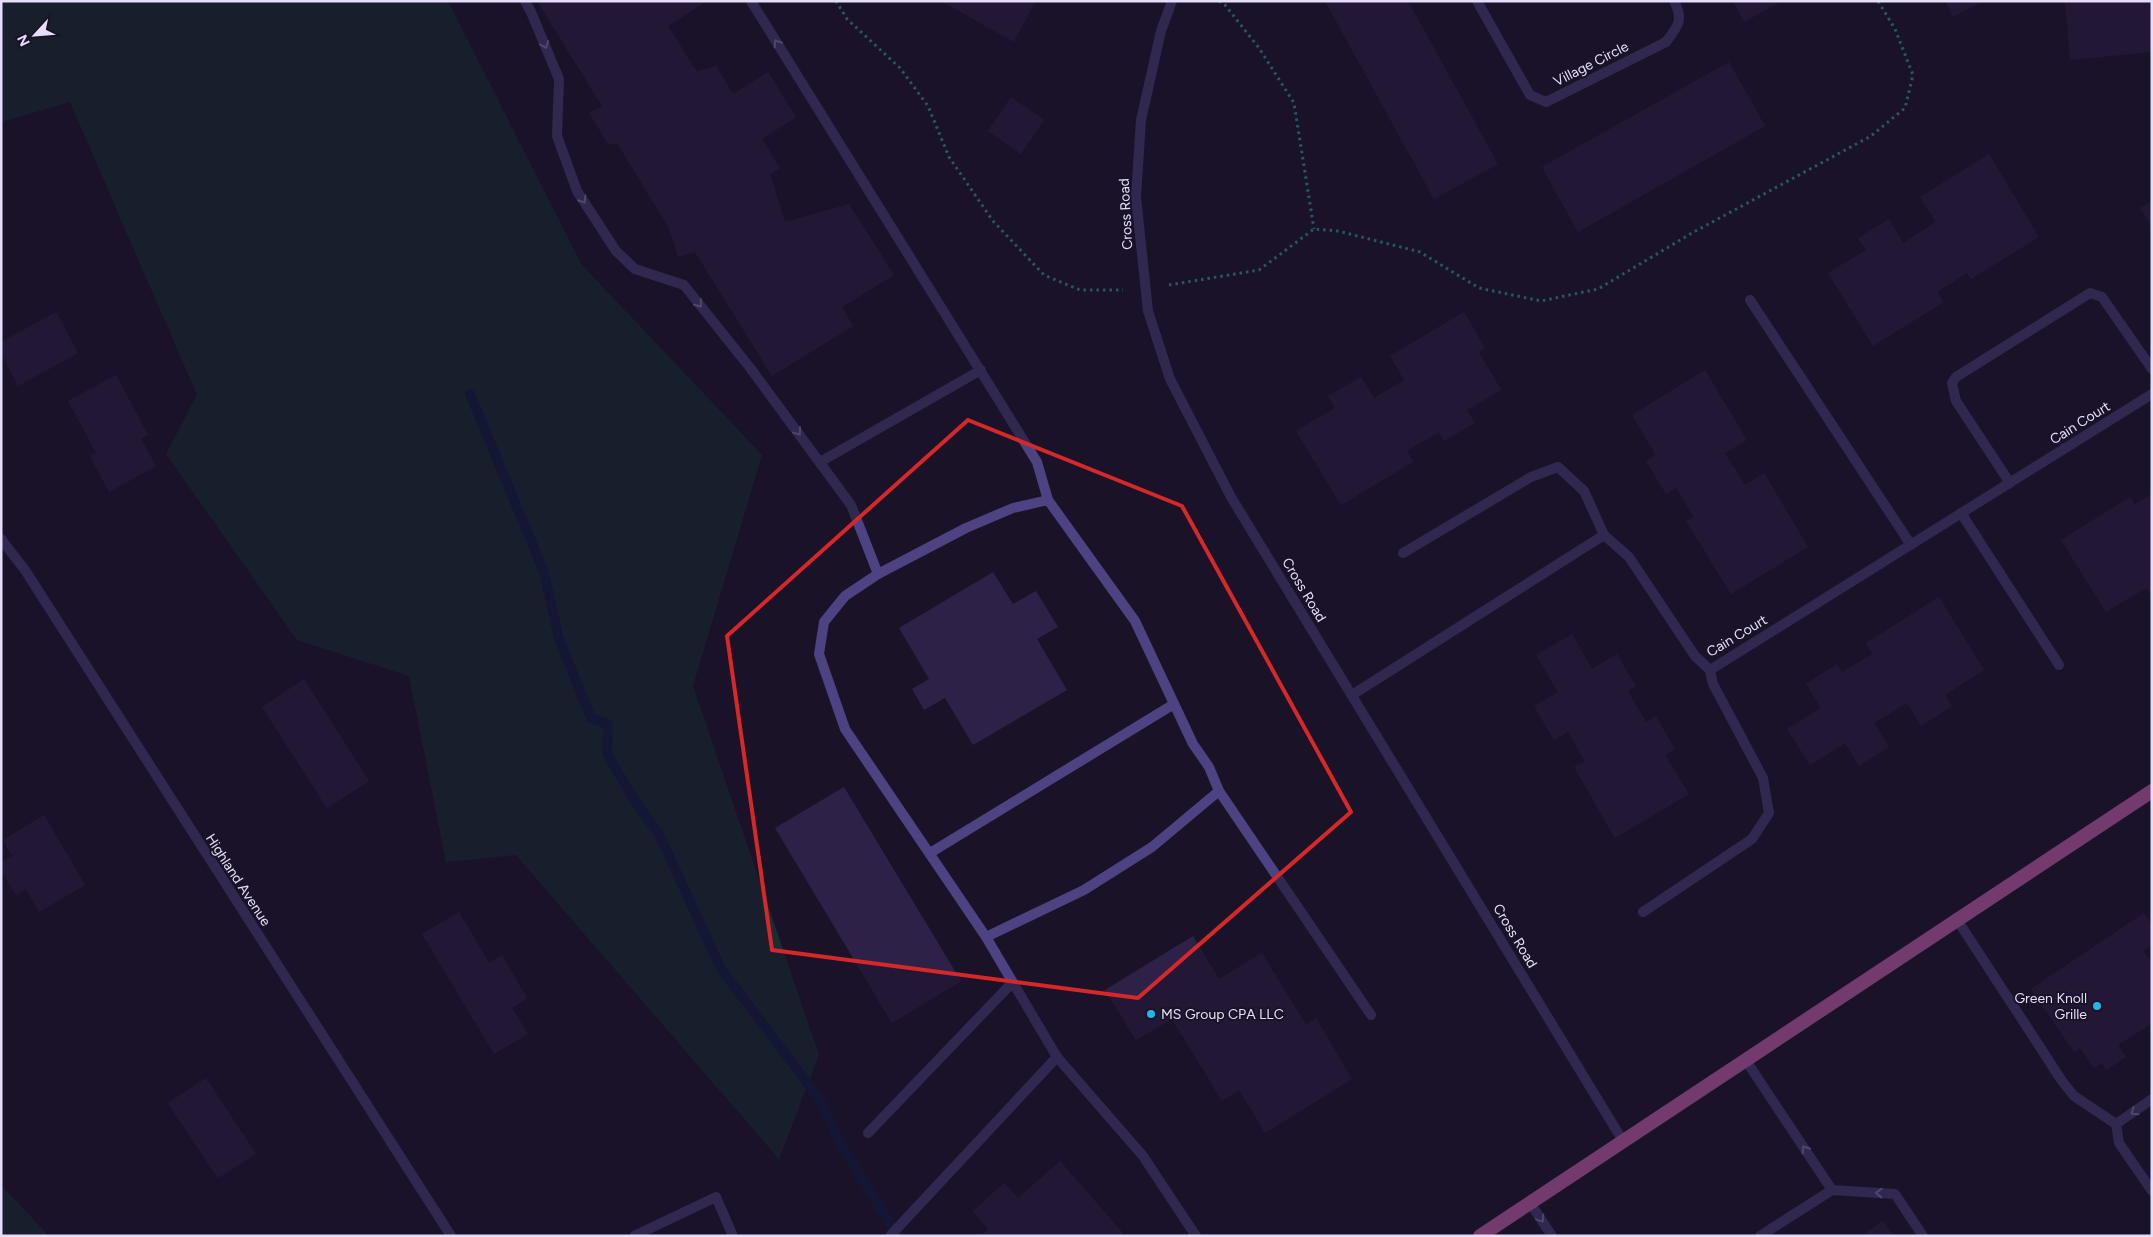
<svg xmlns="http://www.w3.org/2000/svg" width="2153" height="1237" font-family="Figtree,sans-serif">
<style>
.green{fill:#172f32}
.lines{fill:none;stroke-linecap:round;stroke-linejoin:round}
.stream{stroke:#111c44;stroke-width:10}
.building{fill:#2e2147}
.path{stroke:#3ea7b0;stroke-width:3;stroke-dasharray:2.5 4;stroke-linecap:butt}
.service{stroke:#4e4382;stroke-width:10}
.minor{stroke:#4e4382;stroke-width:10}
.trunk{stroke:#e06cc2;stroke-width:14}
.oneway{stroke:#9289b8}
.marked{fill:none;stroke:#d62828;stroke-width:4;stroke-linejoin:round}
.poi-dot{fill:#1fb7e7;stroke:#1a1328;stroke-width:2}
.labels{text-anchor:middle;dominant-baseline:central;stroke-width:4;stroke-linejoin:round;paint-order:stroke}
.street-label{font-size:14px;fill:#e5defb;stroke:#1a1328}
.poi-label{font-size:14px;fill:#e5defb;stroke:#1a1328;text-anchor:end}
</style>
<rect width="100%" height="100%" fill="#1a1328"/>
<g class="green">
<polygon points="1,1 448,1 581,264 762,455 693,686 819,1055 779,1159 516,855 446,862 409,676 297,640 166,454 197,395 70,102 1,122"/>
<polygon points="1,1185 49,1236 1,1236"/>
</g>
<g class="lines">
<polyline class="stream" points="470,394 544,572 559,639 591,718 608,724 607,754 635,801 659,834 721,969 819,1098 844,1150 898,1236"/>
</g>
<g class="building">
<polygon points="537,1 707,1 668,26 697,72 716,66 733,94 768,72 796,117 762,139 780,168 770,174 785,222 849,204 894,275 842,307 853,326 772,376 695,252 678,257 669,228 617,143 609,145 589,113 602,106"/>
<polygon points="941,1 1036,1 1014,42"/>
<polygon points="1325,1 1408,1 1498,164 1434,199"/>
<polygon points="1733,1 1782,1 1744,22"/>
<polygon points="1945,1 1983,1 1953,17"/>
<polygon points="2065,1 2152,1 2152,52 2070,60"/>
<polygon points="1729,62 1765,126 1578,232 1542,167"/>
<polygon points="1011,97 1044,120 1021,154 988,131"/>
<polygon points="1989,154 2039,237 1971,279 1967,273 1937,292 1944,302 1873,346 1828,273 1866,250 1858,238 1889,219 1903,243 1936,222 1920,197"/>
<polygon points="2152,201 2152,227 2140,208"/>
<polygon points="56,312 78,353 18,386 1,354 1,342"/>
<polygon points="1464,312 1485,348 1479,352 1501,390 1467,410 1475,423 1444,441 1439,432 1407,451 1413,462 1341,505 1296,431 1335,408 1328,396 1361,377 1374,398 1404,380 1390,356"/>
<polygon points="1705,370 1747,440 1725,453 1745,485 1764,473 1808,547 1731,594 1686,521 1694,517 1676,488 1666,494 1646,461 1656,455 1632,415"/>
<polygon points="116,375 148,435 141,439 156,466 109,492 90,456 96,453 68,401"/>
<polygon points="2152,494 2152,596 2146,588 2106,612 2061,540 2130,497 2135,504"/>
<polygon points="993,572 1013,604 1036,591 1058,627 1037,639 1067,690 973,745 945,698 924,710 912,689 929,679 899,628"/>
<polygon points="1939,597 1984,670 1945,695 1952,706 1921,726 1907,703 1874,723 1889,747 1859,766 1845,743 1810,765 1787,729 1821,708 1806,684 1837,664 1842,672 1872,654 1866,643"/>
<polygon points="1572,634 1592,669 1617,654 1636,686 1628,691 1646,722 1656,716 1675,749 1665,755 1689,794 1615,838 1574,767 1585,761 1568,732 1554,740 1534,706 1558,692 1536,655"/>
<polygon points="304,679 369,781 327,808 262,707"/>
<polygon points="844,787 961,981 892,1023 775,828"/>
<polygon points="44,815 85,885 39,912 26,889 16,895 1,870 1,862 12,856 3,840"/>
<polygon points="459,912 489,963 502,955 527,998 512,1008 528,1034 494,1054 422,934"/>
<polygon points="2144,913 2152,925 2152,945 2143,951 2152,963 2152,1023 2118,1045 2126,1057 2106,1070 2102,1063 2094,1068 2080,1048 2074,1052 2031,989"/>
<polygon points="1193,936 1219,979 1262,953 1306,1025 1316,1018 1352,1079 1265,1133 1239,1090 1222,1101 1172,1019 1136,1040 1105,990"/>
<polygon points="206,1078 256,1154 218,1178 168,1103"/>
<polygon points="1060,1161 1123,1233 1120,1236 980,1236 988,1229 973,1211 1004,1183 1018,1198"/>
<polygon points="1883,1221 1893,1236 1861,1236"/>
</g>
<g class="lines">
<g class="path">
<polyline points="836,1 847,19 900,68 928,106 949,157 993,221 1044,275 1080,290 1123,290"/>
<polyline points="1219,1 1225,5 1259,48 1294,103 1314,229"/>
<polyline points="1169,285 1259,270 1314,229 1338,231 1420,252 1479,288 1541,301 1598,289 1692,233 1871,136 1905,108 1913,75 1895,29 1878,1"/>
</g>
<g class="service">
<polyline points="525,1 531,12 559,79 557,136 577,191 616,251 635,269 684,285 751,369 851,505 878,574"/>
<polyline points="751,1 1037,462 1048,500"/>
<polyline points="1750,300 1911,545"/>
<polyline points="820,462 981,370"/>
<polyline points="2010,483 1956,401 1952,383 1956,377 2090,293 2102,297 2152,369"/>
<polygon points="1048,500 1135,621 1193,744 1209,767 1219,791 1152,847 1084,890 986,937 845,729 819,654 824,622 845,596 878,574 966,528 1013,508"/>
<polyline points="1961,513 2059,665"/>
<polyline points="1403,553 1531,477 1558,467 1584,491 1604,535"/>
<polyline points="1219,791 1371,1015"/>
<polyline points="930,853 1174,704"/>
<polyline points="1643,912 1752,839 1769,813 1763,778 1713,684 1710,670"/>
<polyline points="1956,918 2062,1081 2074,1096 2116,1124 2119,1143 2152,1191"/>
<polyline points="986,937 1057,1057 1143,1156 1196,1236"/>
<polyline points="1745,1059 1832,1190"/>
<polyline points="2116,1124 2152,1099"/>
<polyline points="868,1133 1012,983"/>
<polyline points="1530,1203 1552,1236"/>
<polyline points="634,1236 716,1197 733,1236"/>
<polyline points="890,1236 1057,1057"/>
<polyline points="1760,1236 1832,1190 1895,1194 1923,1236"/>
</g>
<g class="minor">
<polyline points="1172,1 1161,31 1141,120 1136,197 1148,311 1170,379 1231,497 1623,1141"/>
<path d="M 1477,1 L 1530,95 L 1546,102 L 1666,42 C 1678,26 1684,20 1674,1"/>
<polyline points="1,539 25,570 451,1236"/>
<polyline points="1352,695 1604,535 1629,557 1695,656 1710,670 2152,394"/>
</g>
<polyline class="trunk" points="1480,1236 2152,791"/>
</g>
<defs><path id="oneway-chevron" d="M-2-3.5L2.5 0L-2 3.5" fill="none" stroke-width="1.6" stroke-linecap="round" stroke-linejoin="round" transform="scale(1.25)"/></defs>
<g class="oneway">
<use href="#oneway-chevron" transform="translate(777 43) rotate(-122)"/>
<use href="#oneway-chevron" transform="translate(545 45) rotate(68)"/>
<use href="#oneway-chevron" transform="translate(583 200) rotate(57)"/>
<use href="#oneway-chevron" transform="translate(699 304) rotate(51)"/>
<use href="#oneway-chevron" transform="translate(798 432) rotate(53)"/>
<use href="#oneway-chevron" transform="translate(2134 1112) rotate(145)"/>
<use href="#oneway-chevron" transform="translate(1805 1149) rotate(-123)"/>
<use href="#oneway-chevron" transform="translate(1879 1193) rotate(-177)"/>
<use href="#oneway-chevron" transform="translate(1541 1219) rotate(56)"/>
</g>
<path d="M0 0H2153V1237H0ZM 968,420 L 1182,506 L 1351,812 L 1138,998 L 772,950 L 727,636 Z" fill="#1a1328" fill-opacity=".55" fill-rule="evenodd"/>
<path class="marked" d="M 968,420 L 1182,506 L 1351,812 L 1138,998 L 772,950 L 727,636 Z"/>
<g class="poi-dot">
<circle cx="2097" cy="1006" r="5"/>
<circle cx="1151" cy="1014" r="5"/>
</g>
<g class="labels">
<g class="street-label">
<text transform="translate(1591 64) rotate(-27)">Village Circle</text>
<text transform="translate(1126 214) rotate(-93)">Cross Road</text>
<text transform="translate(2080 423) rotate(-32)">Cain Court</text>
<text transform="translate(1304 590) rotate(59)">Cross Road</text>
<text transform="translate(1737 636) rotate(-31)">Cain Court</text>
<text transform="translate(238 880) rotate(57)">Highland Avenue</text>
<text transform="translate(1515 936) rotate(59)">Cross Road</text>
</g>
<g class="poi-label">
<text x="2087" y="998">Green Knoll<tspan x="2087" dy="16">Grille</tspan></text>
<text x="1161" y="1014" text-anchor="start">MS Group CPA LLC</text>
</g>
</g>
<rect width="2153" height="1237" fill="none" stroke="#e5defb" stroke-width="5"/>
<g transform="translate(35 35) rotate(244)" stroke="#1a1328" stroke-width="4" paint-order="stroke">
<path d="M0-4L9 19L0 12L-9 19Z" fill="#e5defb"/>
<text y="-8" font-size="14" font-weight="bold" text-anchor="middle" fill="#e5defb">N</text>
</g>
</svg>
